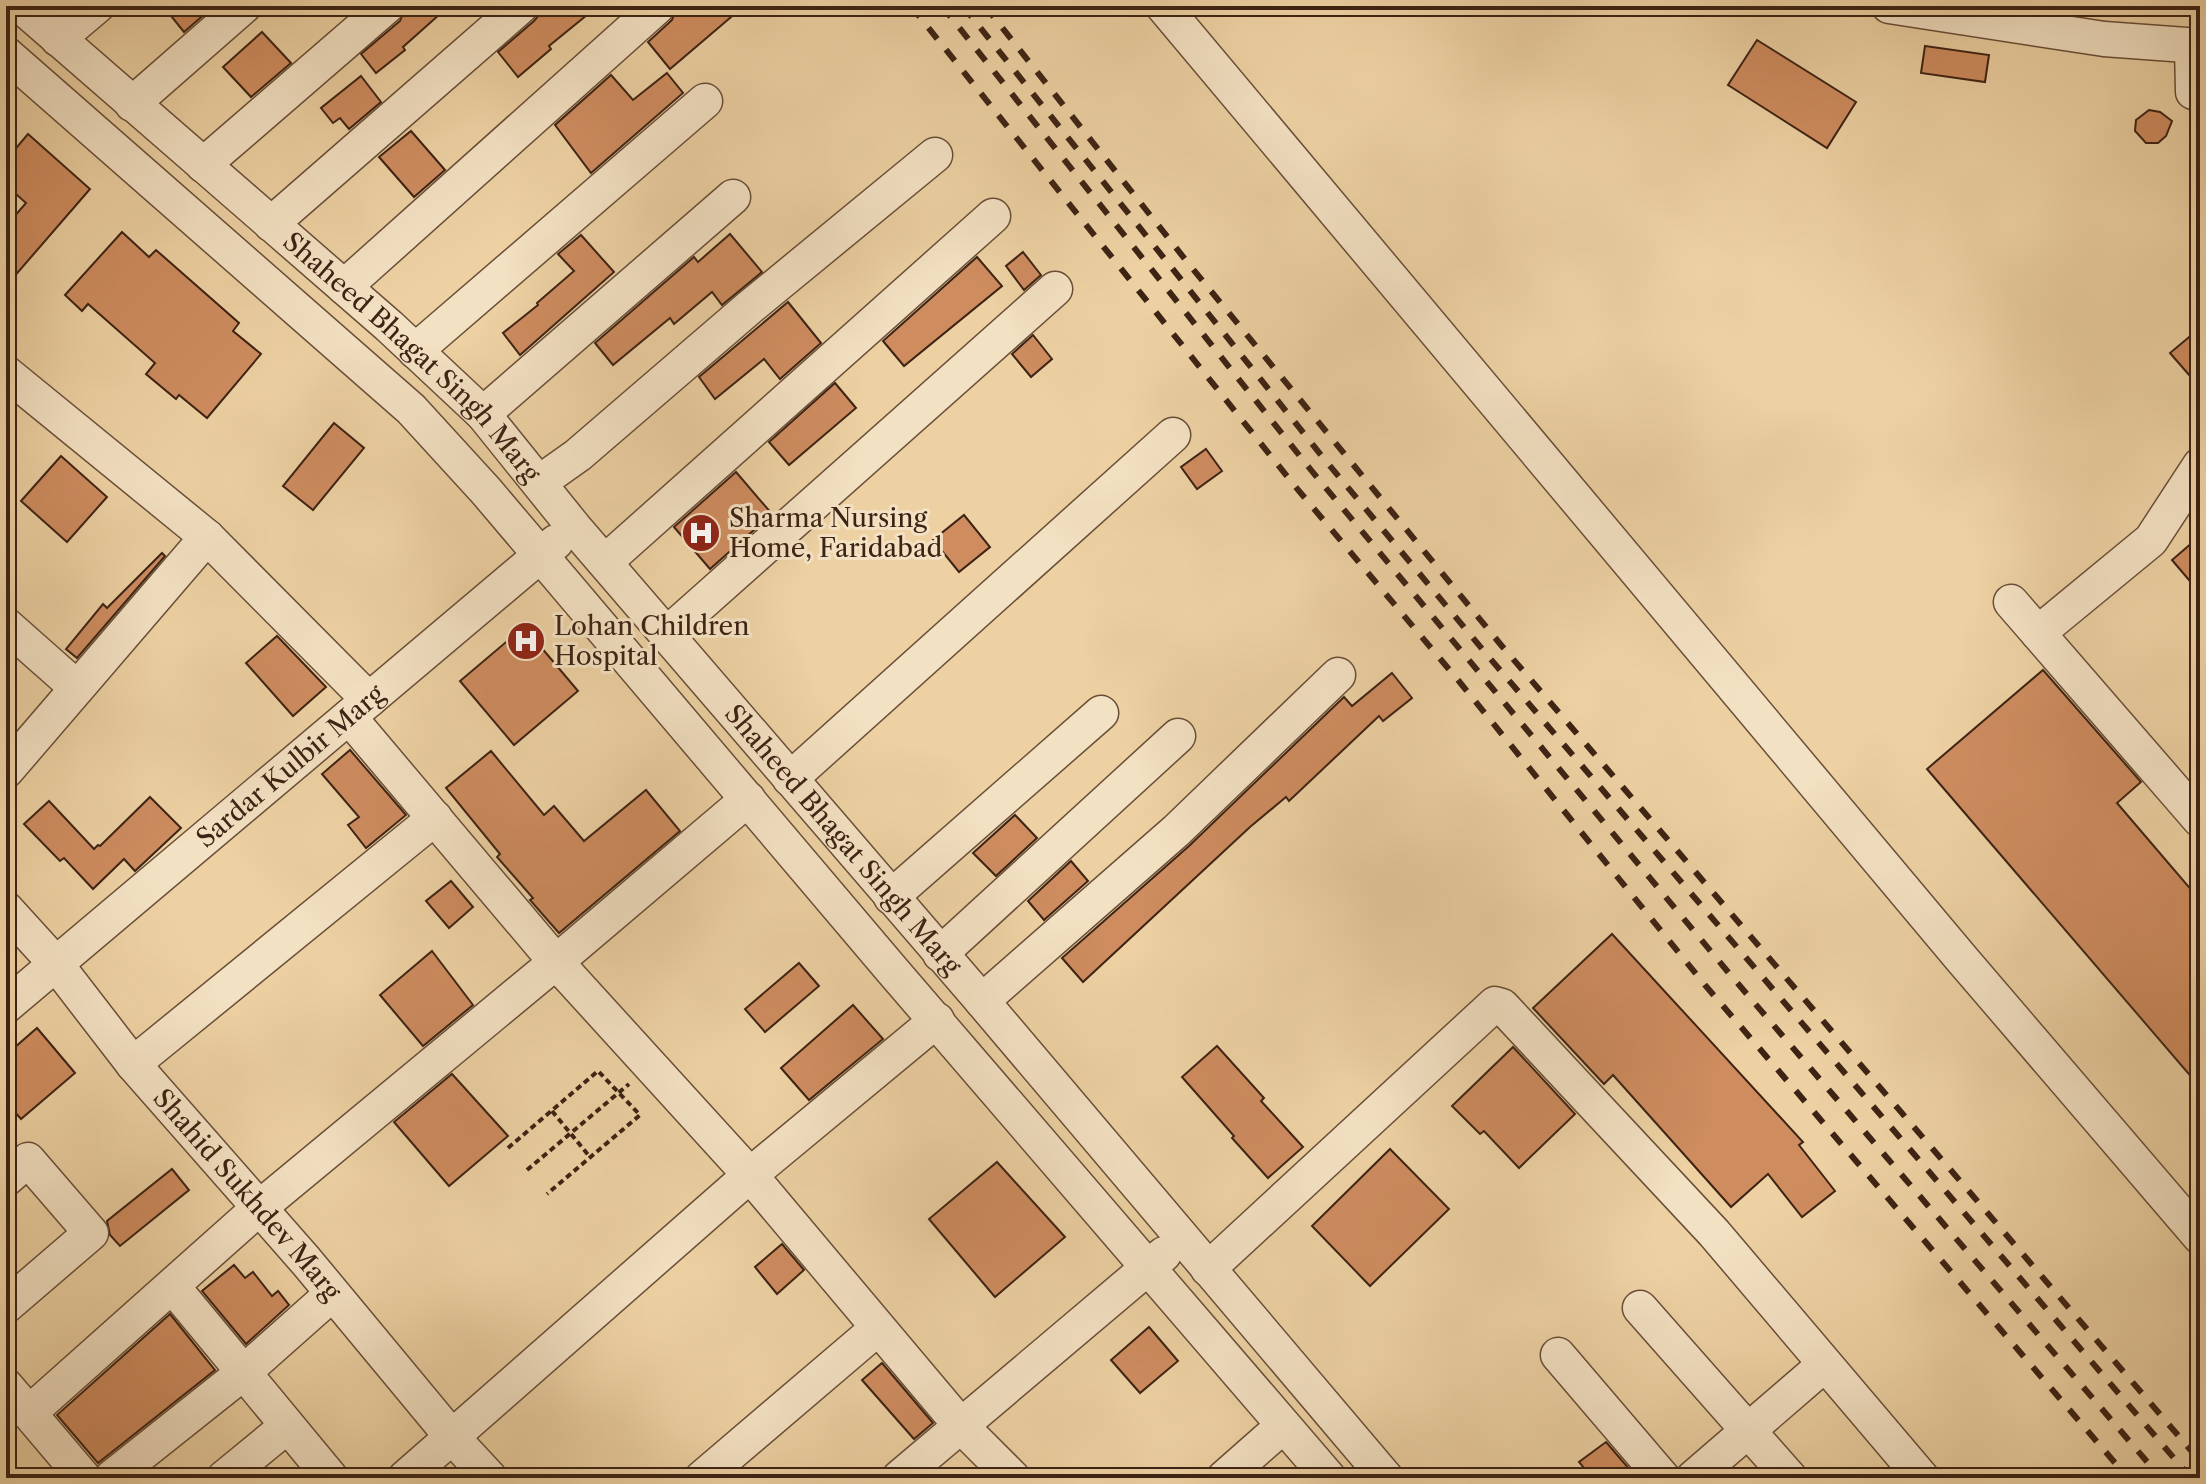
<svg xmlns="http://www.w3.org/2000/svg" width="2206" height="1484" font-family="'Libre Caslon Text',serif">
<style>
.building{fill:#ce8c5f;stroke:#3d2314;stroke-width:2}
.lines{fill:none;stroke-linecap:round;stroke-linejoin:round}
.minor-casing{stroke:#694e38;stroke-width:37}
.path{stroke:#3d2314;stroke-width:4;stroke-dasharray:6 4;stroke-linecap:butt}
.minor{stroke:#f3e1c3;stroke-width:34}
.rail{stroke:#3d2314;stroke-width:6;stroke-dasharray:14 14;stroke-linecap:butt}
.labels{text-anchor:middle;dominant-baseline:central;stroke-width:6;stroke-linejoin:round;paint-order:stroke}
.street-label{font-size:26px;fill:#3d2314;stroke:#f3e1c3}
.poi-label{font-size:26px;fill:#3d2314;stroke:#f3e1c3;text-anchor:start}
</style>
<rect width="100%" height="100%" fill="#edd1a3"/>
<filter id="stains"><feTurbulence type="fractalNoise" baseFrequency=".0025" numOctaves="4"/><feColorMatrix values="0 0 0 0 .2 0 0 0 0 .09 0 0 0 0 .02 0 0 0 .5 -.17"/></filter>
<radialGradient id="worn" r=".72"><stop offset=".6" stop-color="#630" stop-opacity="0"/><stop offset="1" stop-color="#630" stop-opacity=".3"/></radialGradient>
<g class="building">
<polygon points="163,6 214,6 184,32"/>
<polygon points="406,6 449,6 403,47 405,50 376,73 361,54 400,21"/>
<polygon points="546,6 598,6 549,46 551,49 518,77 498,52 534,21"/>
<polygon points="677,6 744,6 670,69 648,42 672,20"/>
<polygon points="262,32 291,63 251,97 223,67"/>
<polygon points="1757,40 1856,102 1827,148 1728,85"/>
<polygon points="1925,46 1989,55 1985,82 1921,73"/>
<polygon points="667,73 683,93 591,173 555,125 611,75 633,100"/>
<polygon points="361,76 381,102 349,129 340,118 333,123 321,108"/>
<polygon points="2149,110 2160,112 2172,121 2166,136 2158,143 2146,143 2135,131 2136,120"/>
<polygon points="411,131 445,170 414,197 379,157"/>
<polygon points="28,134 90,189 6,286 6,226 26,203 6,185 6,160"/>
<polygon points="122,232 149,257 156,250 239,323 233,331 261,354 207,418 179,395 176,399 146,374 155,363 88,304 82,311 65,295"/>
<polygon points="730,234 762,272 722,305 712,292 674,324 670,318 613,365 595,343 694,257 698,262"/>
<polygon points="581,235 614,272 520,355 503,333 538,305 537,303 574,271 558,254"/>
<polygon points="1023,252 1041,275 1024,290 1006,266"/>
<polygon points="977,257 1002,286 904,366 883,341"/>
<polygon points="788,302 821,343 780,379 764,359 715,399 699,377"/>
<polygon points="2200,328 2200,367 2190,376 2170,353"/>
<polygon points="1033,335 1052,359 1031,377 1012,354"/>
<polygon points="835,383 856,408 789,465 769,442"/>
<polygon points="334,423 364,448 313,510 283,486"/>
<polygon points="1206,449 1222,471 1197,489 1181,467"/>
<polygon points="61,456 107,497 67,542 21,501"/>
<polygon points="736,472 772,514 710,569 674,527"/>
<polygon points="964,515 990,547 959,572 933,540"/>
<polygon points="2200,536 2200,593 2172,560"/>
<polygon points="162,553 165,556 77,658 66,649 103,604 107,608"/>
<polygon points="524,627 578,691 514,745 460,681"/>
<polygon points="277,636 326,687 293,716 246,663"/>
<polygon points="2043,670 2141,782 2117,803 2200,900 2200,1087 1927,769"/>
<polygon points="1392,673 1412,698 1383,721 1379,716 1289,801 1286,797 1250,827 1083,982 1062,958 1189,846 1344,697 1352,706"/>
<polygon points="350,750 406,815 366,848 348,825 359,817 322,774"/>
<polygon points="491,751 544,815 554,806 584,841 646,790 680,831 559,933 530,900 533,898 497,857 500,854 446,788"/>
<polygon points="150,797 181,828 135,871 124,859 93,889 64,858 60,861 24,824 49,801 94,849 98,845 100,846"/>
<polygon points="1015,815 1037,838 996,876 973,853"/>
<polygon points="1071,861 1088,881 1044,920 1028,901"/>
<polygon points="451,881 473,907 449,928 426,901"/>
<polygon points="1612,934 1803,1142 1799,1145 1835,1191 1802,1217 1768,1174 1731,1207 1613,1075 1604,1084 1533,1008"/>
<polygon points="432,951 473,1005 423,1046 380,995"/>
<polygon points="799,963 819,986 765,1032 745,1009"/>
<polygon points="853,1005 883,1039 809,1100 781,1068"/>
<polygon points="37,1028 75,1073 21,1119 6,1102 6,1055"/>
<polygon points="1217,1046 1264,1098 1261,1101 1303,1147 1268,1178 1232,1138 1234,1136 1182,1077"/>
<polygon points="1513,1047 1575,1114 1519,1168 1484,1131 1480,1134 1452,1106"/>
<polygon points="452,1074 508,1136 449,1186 394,1122"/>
<polygon points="1390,1149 1449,1209 1370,1286 1312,1226"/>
<polygon points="997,1162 1065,1237 995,1297 929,1219"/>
<polygon points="172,1169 189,1190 120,1246 110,1235 107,1221"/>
<polygon points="782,1244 804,1270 777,1294 755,1267"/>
<polygon points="234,1265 245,1278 253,1272 272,1296 278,1291 289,1305 246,1344 202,1291"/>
<polygon points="170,1314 215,1370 98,1463 57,1415"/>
<polygon points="1149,1327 1178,1361 1140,1393 1111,1360"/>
<polygon points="882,1363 933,1423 914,1439 862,1380"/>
<polygon points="1606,1442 1637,1478 1592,1478 1579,1462"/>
</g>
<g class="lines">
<defs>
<g id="minor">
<path id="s1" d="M 21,6 L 389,326 L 483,414 L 574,527 L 982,1001 L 1386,1478"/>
<polyline points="1163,6 1961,958 2200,1237"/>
<polyline points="1889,6 2104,39 2200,46"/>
<polyline points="58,39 97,6"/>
<polyline points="2192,45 2193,92"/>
<polyline points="6,54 411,409 486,491 892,970 1329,1478"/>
<polyline points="132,104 244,6"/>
<polyline points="203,165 387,6"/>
<polyline points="271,224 521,6"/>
<polyline points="344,287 658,6"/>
<polyline points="415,351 705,101"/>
<polyline points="6,373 207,537 369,700"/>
<polyline points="483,414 733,197"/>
<polyline points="540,482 578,455 750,307 935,155"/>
<polyline points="605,562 993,216"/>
<polyline points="2011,602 2200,820"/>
<polyline points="6,625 76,687"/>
<polyline points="2038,633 2151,540 2200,465"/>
<polyline points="667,634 1055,289"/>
<polyline points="349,717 556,962 750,1175 962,1427 1013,1478"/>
<polyline points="6,771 207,537"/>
<polyline points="790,779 1173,435"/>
<polyline points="891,897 1101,713"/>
<path id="s2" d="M 6,909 L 56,964 L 133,1064 L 306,1261 L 452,1437 L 490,1478"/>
<polyline points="940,954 1178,736"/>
<polyline points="982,1001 1176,831 1338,675"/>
<path id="s3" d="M 6,1006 L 556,542"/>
<polyline points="133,1064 435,818"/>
<polyline points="6,1179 28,1160 91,1233 6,1306"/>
<polyline points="1208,1269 1495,1004 1502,1006 1714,1233 1922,1478"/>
<polyline points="173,1287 331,1478"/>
<polyline points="1640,1308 1790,1478"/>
<polyline points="1558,1355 1663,1478"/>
<polyline points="6,1386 84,1478"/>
<polyline points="29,1413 259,1208 556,962 748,799"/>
<polyline points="111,1478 243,1373 332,1294"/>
<polyline points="224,1478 286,1427"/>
<polyline points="405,1478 750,1175 937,1020"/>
<polyline points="702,1478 878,1328"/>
<polyline points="899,1478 1164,1254"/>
<polyline points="1224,1478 1283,1426"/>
<polyline points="1693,1478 1824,1365"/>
</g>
</defs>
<use href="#minor" class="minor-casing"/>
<g class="path">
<polyline points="552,1111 590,1157"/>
<polyline points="508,1148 598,1071 640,1115 547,1194"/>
<polyline points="527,1170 629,1084"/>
</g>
<use href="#minor" class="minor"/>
<g class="rail">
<polyline points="911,6 1294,485 1458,680 1705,985 2128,1478"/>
<polyline points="942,6 1311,470 1728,972 2161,1478"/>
<polyline points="963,6 1325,460 1488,656 2191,1478"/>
<polyline points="985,6 1188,263 1501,645 2200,1461"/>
</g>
</g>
<defs>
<symbol id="hospital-disc" viewBox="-11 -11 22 22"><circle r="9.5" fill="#8f2418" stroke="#f3e1c3"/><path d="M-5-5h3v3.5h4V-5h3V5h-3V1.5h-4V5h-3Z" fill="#fff"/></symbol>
</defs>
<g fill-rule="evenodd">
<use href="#hospital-disc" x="679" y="511" width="44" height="44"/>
<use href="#hospital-disc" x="504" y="619" width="44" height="44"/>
</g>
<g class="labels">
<g class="street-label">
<text stroke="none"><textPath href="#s1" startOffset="526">Shaheed Bhagat Singh Marg</textPath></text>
<text stroke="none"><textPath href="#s3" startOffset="372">Sardar Kulbir Marg</textPath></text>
<text stroke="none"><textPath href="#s1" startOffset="1174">Shaheed Bhagat Singh Marg</textPath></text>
<text stroke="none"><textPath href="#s2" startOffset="374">Shahid Sukhdev Marg</textPath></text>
</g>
<g class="poi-label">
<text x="729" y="518">Sharma Nursing<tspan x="729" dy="30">Home, Faridabad</tspan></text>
<text x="554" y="626">Lohan Children<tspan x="554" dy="30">Hospital</tspan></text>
</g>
</g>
<rect width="2206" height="1484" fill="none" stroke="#edd1a3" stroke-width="32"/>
<rect x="8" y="8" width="2190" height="1468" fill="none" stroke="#3d2314" stroke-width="4"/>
<rect x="16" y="16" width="2174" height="1452" fill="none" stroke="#3d2314" stroke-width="2"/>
<rect width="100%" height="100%" filter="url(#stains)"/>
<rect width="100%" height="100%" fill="url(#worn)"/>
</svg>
